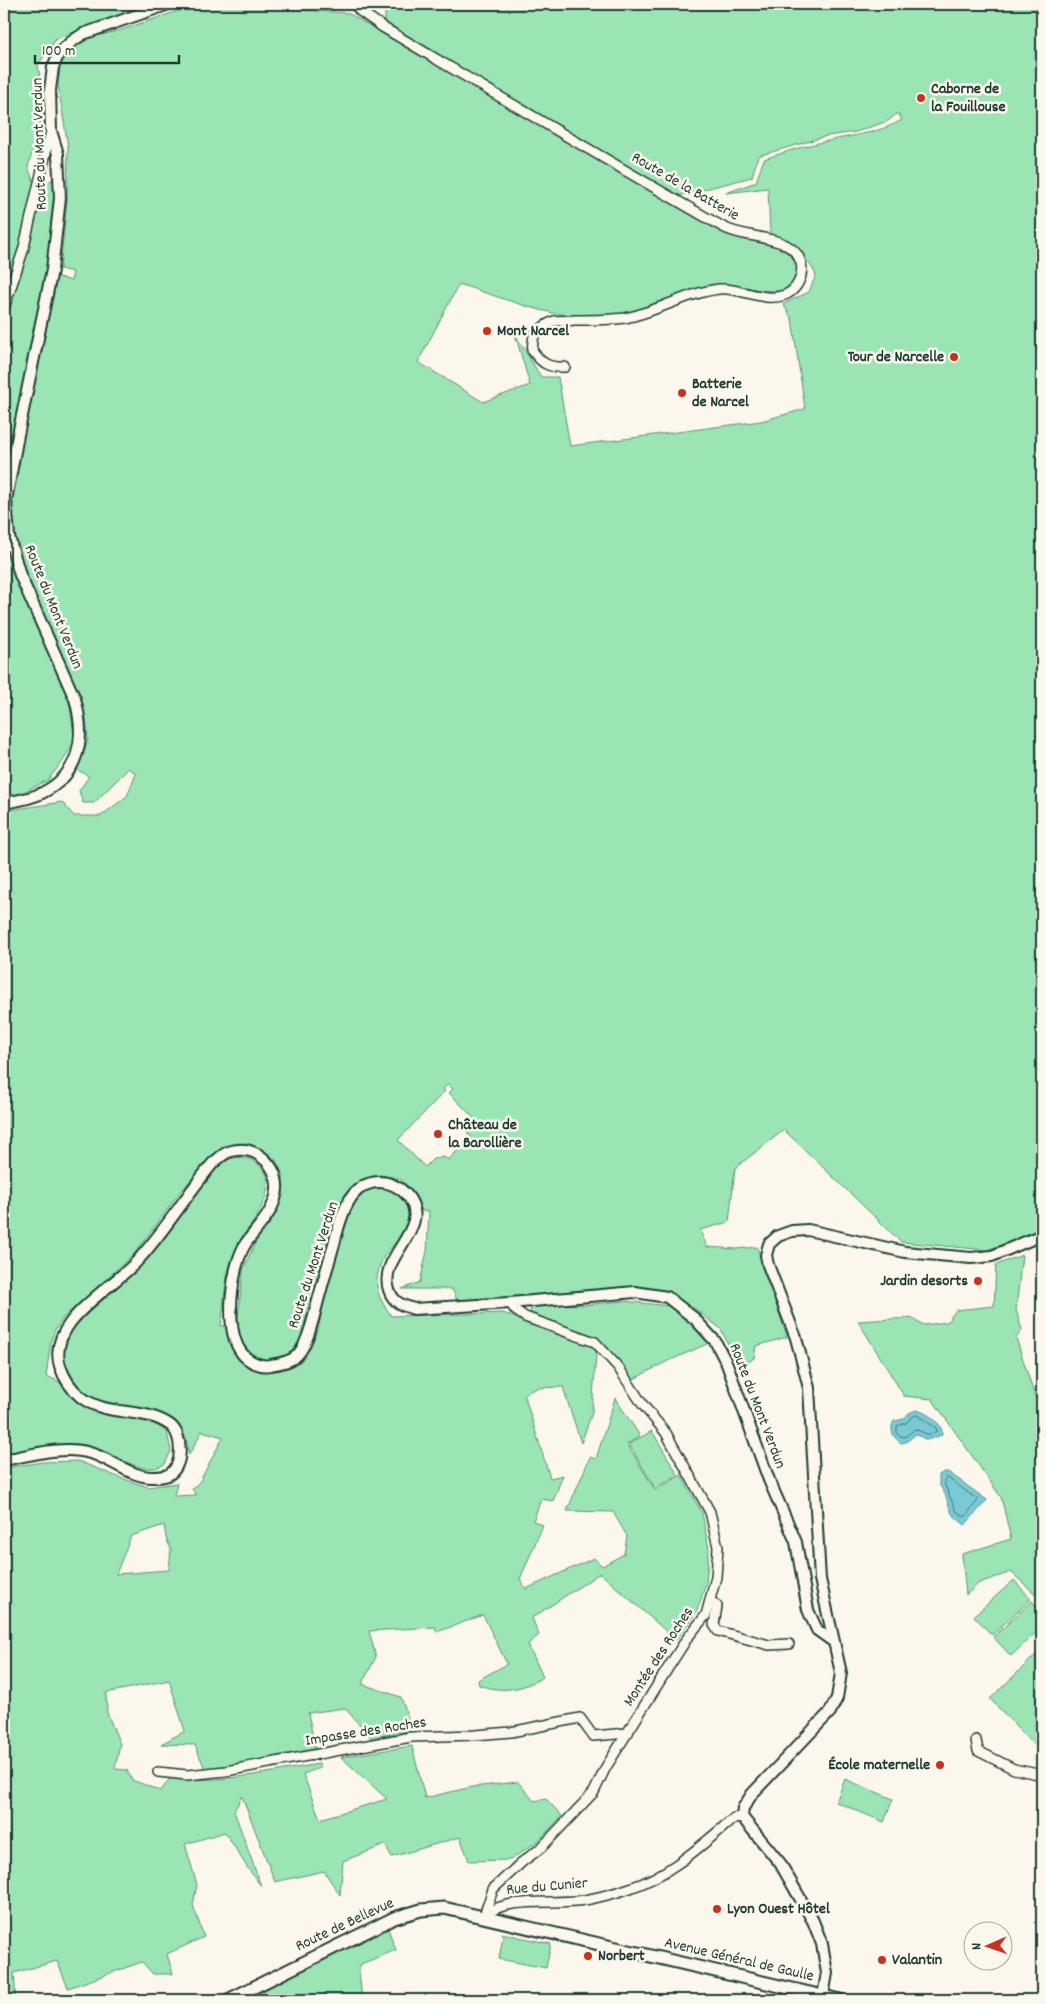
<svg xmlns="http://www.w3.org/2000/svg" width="1046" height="2004" font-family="Dekko,sans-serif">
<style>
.green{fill:#9be4b3;stroke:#5d9074;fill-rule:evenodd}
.water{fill:#7acad5;stroke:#569295}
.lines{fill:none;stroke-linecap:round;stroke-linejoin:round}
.shore{stroke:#437574;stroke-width:1}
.minor-casing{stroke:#1f3d34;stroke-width:12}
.tertiary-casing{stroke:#1f3d34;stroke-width:14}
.secondary-casing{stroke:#1f3d34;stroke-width:15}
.minor{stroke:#fbf7ec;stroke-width:9}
.tertiary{stroke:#fbf7ec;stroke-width:10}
.secondary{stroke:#fbf7ec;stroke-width:11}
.poi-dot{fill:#c8321e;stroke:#fbf7ec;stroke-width:2}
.labels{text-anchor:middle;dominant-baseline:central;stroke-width:5;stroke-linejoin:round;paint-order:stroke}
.poi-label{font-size:16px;font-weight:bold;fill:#1f3d34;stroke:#fbf7ec;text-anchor:start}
.street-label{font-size:16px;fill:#1f3d34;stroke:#fbf7ec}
</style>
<rect width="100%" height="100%" fill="#fbf7ec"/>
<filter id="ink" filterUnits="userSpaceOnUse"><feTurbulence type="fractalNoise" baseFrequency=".02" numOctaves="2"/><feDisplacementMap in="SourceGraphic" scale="10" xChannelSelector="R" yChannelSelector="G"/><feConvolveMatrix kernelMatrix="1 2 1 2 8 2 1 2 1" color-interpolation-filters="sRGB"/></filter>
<g filter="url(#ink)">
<g class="green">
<polygon points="4,4 148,4 56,39 38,65 44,102 40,125 28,167 33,180 46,184 56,176 46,273 4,500 17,576 69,701 75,740 63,761 48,780 19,794 4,797"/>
<path d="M 225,4 L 258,4 L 287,9 L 348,13 L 732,235 C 749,239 809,245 798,275 C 795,281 789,289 782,290 C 760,294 738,282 715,285 C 681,290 651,312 617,314 C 603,315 565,316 553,313 C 521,306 490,294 459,284 L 418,362 L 483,402 L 530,385 L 515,334 L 541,377 L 558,377 L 570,446 L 761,421 L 805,409 L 792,319 L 783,304 L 809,292 L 816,275 C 808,256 787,244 770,234 L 768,188 L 726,193 L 756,182 L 764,159 C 785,152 806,145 828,141 C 853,135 880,133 902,120 L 898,113 L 888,121 L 856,132 L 827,136 L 758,156 L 752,177 L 674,197 L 385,24 L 385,4 L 1042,4 L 1042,1230 L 987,1250 L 901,1242 L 784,1130 L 735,1168 L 729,1222 L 700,1230 L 707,1247 L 736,1249 L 757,1247 L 787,1337 L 756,1346 L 754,1358 L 739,1368 L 721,1329 L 695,1309 L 671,1296 L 634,1289 L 457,1300 L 452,1289 L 402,1289 L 420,1282 L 427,1251 L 429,1211 L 422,1211 L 412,1191 L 401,1179 L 380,1175 L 359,1180 L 340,1203 L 319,1273 L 309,1296 L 310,1303 L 304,1326 L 318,1328 C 326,1300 341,1193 374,1187 C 383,1185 392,1189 399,1195 C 404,1199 406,1204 408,1210 C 414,1233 388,1244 381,1263 C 379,1268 377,1276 377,1281 C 376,1295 384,1305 391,1316 L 503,1313 L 533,1324 L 541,1317 L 530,1313 L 531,1307 L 547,1304 L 584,1305 L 624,1301 L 678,1307 L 698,1326 L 709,1343 L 664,1363 L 632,1380 L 597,1339 L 592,1413 L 581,1443 L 563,1387 L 537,1388 L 524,1394 L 550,1478 L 563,1475 L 553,1501 L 541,1499 L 533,1521 L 543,1525 L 520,1579 L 526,1589 L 594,1558 L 602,1566 L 624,1554 L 627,1536 L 613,1512 L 567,1511 L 590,1457 L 596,1459 L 615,1398 L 640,1436 L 627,1444 L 655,1490 L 681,1475 L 702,1513 L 709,1549 L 706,1584 L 697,1611 L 676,1640 L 600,1573 L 532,1618 L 539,1635 L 528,1644 L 543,1677 C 521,1690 503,1693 479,1685 L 478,1680 L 507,1664 L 483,1615 L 437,1632 L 435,1627 L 369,1631 L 376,1657 L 362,1684 L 401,1697 L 412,1730 L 371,1738 L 345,1708 L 308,1713 L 316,1751 L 205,1769 L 195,1745 L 161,1744 L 185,1731 L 169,1680 L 106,1693 L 107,1713 L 120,1744 L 115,1769 L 127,1770 L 132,1780 L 161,1791 L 170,1778 C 219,1784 270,1772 319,1764 L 320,1768 L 303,1774 L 320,1819 L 387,1799 L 341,1757 L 412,1746 L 425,1798 L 472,1787 L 518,1782 L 534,1801 L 546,1799 L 562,1816 L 538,1841 L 510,1860 L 469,1861 L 460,1837 L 392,1857 L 385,1845 L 343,1861 L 340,1895 L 324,1871 L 275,1882 L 242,1796 L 234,1811 L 261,1886 L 247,1867 L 225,1832 L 185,1844 L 197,1885 L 193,1905 L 204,1937 L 167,1954 L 173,1974 L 153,1974 L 142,1962 L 68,1988 L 57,1961 L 14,1973 L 16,2000 L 4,2000 L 4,1468 L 43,1462 L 78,1461 L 118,1477 L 148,1487 L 177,1483 L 174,1496 L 196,1495 L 192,1489 L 200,1481 L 223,1437 L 202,1431 L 189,1455 L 186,1439 L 175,1420 L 160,1413 L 107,1405 L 92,1400 L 82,1393 L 65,1372 L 62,1357 L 65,1343 L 74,1325 L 145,1262 L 209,1176 C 216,1169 224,1160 234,1158 C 251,1155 269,1167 268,1185 C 266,1210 239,1240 230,1265 C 224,1284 224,1307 221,1326 L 237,1326 L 243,1270 L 254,1245 L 283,1196 L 283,1175 L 276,1160 L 263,1150 L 247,1143 L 226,1147 L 209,1159 L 181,1191 L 135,1253 L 64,1317 L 55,1330 L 51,1341 L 46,1376 L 58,1381 L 77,1400 L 88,1408 L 104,1414 L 155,1424 L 167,1432 L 171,1451 L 165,1464 C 161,1466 157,1468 154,1468 C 134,1472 101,1445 77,1444 C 52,1443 28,1449 4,1454 L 4,811 L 62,802 L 74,816 L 101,816 L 127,796 L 136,774 L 129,768 L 94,803 L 83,803 L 79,791 L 89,776 L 77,770 L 88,740 L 86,718 L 79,697 L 23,574 L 11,536 L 9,500 L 56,276 L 71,281 L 73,272 L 60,269 L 67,199 L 68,147 L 58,85 L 60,67 L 67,52 L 92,37 L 121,30 L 181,10 ZM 448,1084 L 453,1089 L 449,1093 L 473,1117 L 467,1123 L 468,1134 L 471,1137 L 448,1160 L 444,1157 L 433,1159 L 425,1167 L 398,1140 L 445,1091 L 443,1089 ZM 164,1525 L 166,1538 L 171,1549 L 169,1570 L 116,1574 L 131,1536 Z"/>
<polygon points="1022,1255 1016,1310 1022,1330 1016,1338 1037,1403 1042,1409 1042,1600 1011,1572 979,1583 966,1595 962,1554 1011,1539 1001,1497 932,1399 904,1396 858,1321 911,1318 924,1325 947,1322 956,1310 994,1306 996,1265"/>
<polygon points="652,1431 678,1475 655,1488 629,1444"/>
<polygon points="1014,1580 1031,1599 992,1635 974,1616"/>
<polygon points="1032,1601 1042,1612 1042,1627 1011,1656 993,1637"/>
<polygon points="1042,1649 1042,1753 990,1699"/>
<polygon points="845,1779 893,1799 884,1822 836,1802"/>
<polygon points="387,1926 396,1950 361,1964 359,1970 362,2000 315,2000 311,1994 300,2000 239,2000"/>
<polygon points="501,1933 551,1944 546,1968 499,1959 503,1936"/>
</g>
<g class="water">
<path d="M 916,1410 C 927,1412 944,1424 942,1435 L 927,1440 L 916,1434 L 906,1442 L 901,1443 C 893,1437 889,1430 894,1421 L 904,1419 L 909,1413 Z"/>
<polygon points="944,1472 948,1472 987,1500 965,1525 952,1514 945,1494 939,1484 939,1475"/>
</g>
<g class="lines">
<g class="shore">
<polygon points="917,1415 936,1428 937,1431 929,1435 915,1429 905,1437 899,1436 897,1432 897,1426 906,1423 912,1417"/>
<polygon points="948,1478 978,1500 965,1517 956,1511 944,1483 945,1479"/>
</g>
<defs>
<g id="minor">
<path d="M 354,4 L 360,11 L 384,28 C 497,95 609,162 723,227 C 745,240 793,233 801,263 C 804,276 797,290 785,295 C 764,303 740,287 719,289 C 686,293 657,312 625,318 C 608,320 590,320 574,320 C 568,321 560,320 554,321 C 547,323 540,330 534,334 L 532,350 C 541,363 548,368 565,367"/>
<polyline points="4,308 23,251 51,131"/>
<polyline points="711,1601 717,1606 714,1625 718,1631 769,1645 789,1644"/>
<polyline points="976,1740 978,1751 1014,1769 1042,1775"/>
<polyline points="158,1772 187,1775 226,1771 411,1737 475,1735 511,1732 580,1718 593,1736 628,1733"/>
<path d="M 485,1915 C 507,1896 556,1905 585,1900 C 600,1897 616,1893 630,1888 C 670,1875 702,1845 734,1818 L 742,1817"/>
<polyline points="484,1916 493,1889 522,1862 541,1848 594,1792 606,1767 668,1668 688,1637 706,1615 716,1577 718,1547 710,1512 666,1433 643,1405 618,1367 595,1342 525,1317 515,1310 510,1303"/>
</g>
<g id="tertiary">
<path d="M 4,803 C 16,801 30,799 42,793 C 80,774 86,738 75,699 L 20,575 L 9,537 L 6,500 L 18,435 L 52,270 L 60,198 L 58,154 L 51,131 L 50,90 L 53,67 L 59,53 L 71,42 L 83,34 L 169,4"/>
<path d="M 4,1460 C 30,1455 63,1445 90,1453 C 110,1458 132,1478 153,1477 C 157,1477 165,1476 168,1475 C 184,1467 183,1434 170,1425 C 143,1406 108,1418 81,1397 C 71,1389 64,1378 60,1366 C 46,1321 114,1288 139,1259 C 166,1229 187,1194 213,1163 C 217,1160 223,1154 228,1152 C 257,1141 285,1171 275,1199 C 270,1216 256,1229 246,1243 C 231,1266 224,1329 241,1352 C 247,1361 260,1367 270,1365 C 278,1364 289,1362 295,1357 C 305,1350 311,1327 314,1316 C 320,1292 327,1268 334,1244 C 338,1229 341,1214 349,1201 C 355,1190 366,1182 379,1182 C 389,1182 399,1187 406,1194 C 436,1228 377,1254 389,1290 C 394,1303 401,1305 414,1309 L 510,1303 L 635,1292 L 667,1297 L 694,1318 L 715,1341 L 727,1364 L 769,1480 L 796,1542 L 808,1610 L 817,1630 L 834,1642"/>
<polyline points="823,1996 827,1973 822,1944 813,1921 780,1863 742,1817 743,1808 752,1794 830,1712 837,1698 841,1673 820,1579 809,1388 796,1338 768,1265 766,1255 769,1244 778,1236 792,1231 808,1230 905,1252 971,1258 992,1256 1042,1235"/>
</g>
<polyline id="secondary" points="228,2000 394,1918 421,1910 444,1908 840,2000"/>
</defs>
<use href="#minor" class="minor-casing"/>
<use href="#tertiary" class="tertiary-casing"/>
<use href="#secondary" class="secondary-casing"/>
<use href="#minor" class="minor"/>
<use href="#tertiary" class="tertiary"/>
<use href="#secondary" class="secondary"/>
</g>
</g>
<g class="poi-dot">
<circle cx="921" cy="98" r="5"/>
<circle cx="487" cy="331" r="5"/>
<circle cx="954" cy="357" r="5"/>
<circle cx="682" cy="393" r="5"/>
<circle cx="438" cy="1134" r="5"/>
<circle cx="978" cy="1281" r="5"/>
<circle cx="940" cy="1765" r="5"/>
<circle cx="717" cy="1909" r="5"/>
<circle cx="588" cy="1956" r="5"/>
<circle cx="882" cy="1960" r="5"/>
</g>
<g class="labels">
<g class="poi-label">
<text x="931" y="89">Caborne de<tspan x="931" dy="18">la Fouillouse</tspan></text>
<text x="497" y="331">Mont Narcel</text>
<text x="944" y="357" text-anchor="end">Tour de Narcelle</text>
<text x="692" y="384">Batterie<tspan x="692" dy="18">de Narcel</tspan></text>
<text x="448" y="1125">Château de<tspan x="448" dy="18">la Barollière</tspan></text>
<text x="968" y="1281" text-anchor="end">Jardin desorts</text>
<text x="930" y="1765" text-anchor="end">École maternelle</text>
<text x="727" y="1909">Lyon Ouest Hôtel</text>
<text x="598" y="1956">Norbert</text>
<text x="892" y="1960">Valantin</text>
</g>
<g class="street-label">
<text transform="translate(40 144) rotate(-92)">Route du Mont Verdun</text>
<text transform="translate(685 187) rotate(30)">Route de la Batterie</text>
<text transform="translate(53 607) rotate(68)">Route du Mont Verdun</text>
<text transform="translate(314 1265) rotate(-72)">Route du Mont Verdun</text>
<text transform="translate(757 1406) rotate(69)">Route du Mont Verdun</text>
<text transform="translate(659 1657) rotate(-57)">Montée des Roches</text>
<text transform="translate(366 1732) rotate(-9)">Impasse des Roches</text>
<text transform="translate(547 1887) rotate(-5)">Rue du Cunier</text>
<text transform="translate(345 1925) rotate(-25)">Route de Bellevue</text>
<text transform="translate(739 1960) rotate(13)">Avenue Général de Gaulle</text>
</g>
</g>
<rect width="1046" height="2004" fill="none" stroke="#fbf7ec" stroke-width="20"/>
<rect x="10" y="10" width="1026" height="1984" fill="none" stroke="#1f3d34" stroke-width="2" filter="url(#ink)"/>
<g transform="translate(988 1946) rotate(268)"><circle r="24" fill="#fbf7ec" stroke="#a3ada2"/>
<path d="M0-4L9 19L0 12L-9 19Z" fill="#c8321e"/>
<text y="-8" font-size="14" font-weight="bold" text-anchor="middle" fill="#1f3d34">N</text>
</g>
<path d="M35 55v8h144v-8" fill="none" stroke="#1f3d34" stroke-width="2.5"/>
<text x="42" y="55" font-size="15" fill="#1f3d34" stroke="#fbf7ec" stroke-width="4" paint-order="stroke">100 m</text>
</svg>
